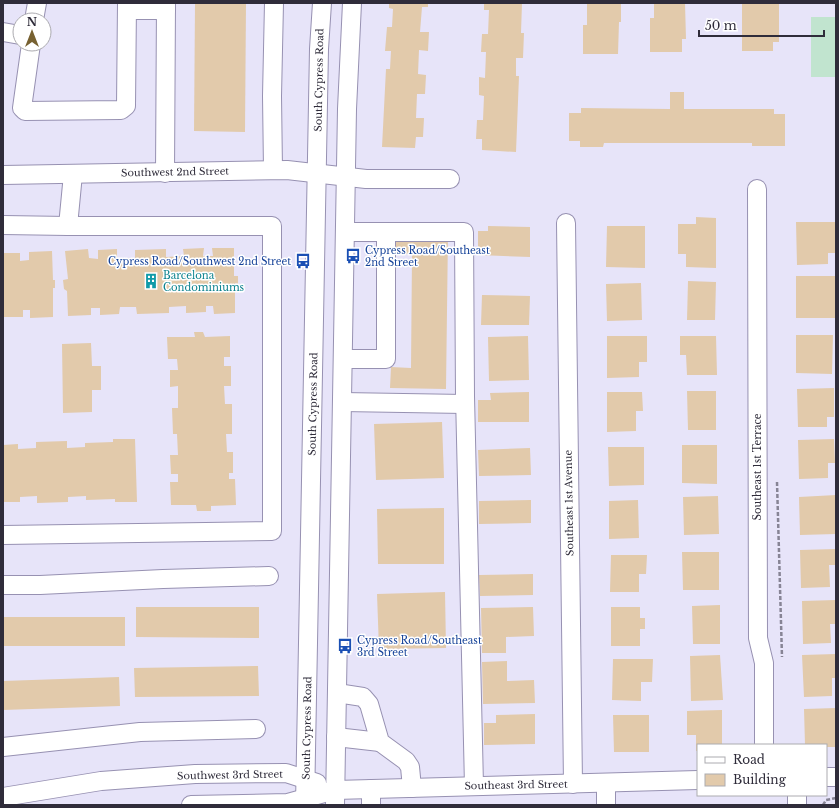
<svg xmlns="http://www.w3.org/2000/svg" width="839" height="808" font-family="'Libre Baskerville',serif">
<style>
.green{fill:#c1e4cf}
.building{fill:#e2caab}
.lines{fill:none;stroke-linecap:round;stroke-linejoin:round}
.minor-casing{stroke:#9791b2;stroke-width:20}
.path{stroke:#878495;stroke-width:2.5;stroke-dasharray:4 2;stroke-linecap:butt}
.minor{stroke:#fff;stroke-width:18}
.labels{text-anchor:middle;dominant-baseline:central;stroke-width:3;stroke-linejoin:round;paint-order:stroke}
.street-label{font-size:10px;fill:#2f2c3a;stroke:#fff}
.transit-label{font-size:10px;fill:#164399;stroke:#fff;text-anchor:start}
.culture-label{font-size:10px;fill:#0d838f;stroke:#fff;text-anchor:start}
</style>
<rect width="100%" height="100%" fill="#e7e4f9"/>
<rect class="green" x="811" y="17" width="25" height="60"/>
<g class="building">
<polygon points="195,3 246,3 245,132 194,131"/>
<polygon points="389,3 428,3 428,7 422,7 420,32 429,32 428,51 419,50 418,74 426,75 425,94 417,94 416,118 424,118 423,137 416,137 415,148 382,147 386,69 390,69 391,51 385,51 387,27 392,27 393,9 389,8"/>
<polygon points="484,3 522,3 521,33 524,33 523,58 516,58 516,76 519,76 516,152 482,150 482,139 476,139 477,120 483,120 484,96 479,95 479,77 485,78 486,52 481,52 482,34 488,34 489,10 484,10"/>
<polygon points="587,3 621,3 621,22 619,22 618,54 583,54 583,25 587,25"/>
<polygon points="654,3 685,3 686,39 682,39 682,52 650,52 650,18 654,18"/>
<polygon points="742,3 779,3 779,42 773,42 773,51 742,51"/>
<polygon points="670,92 684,92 684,109 774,109 774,114 785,114 785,146 752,146 752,143 604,143 603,147 580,147 580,141 569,141 569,113 581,113 581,108 670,109"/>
<polygon points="696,217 716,218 716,268 686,267 686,254 678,254 678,224 696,224"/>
<polygon points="796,222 836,222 836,253 828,253 828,264 797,265"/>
<polygon points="488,226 530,227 530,257 478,255 478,231 488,231"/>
<polygon points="607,226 645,226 645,268 606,267"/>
<polygon points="392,233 448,234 446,389 390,388 391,367 411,368 412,254 392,254"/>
<polygon points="204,248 203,256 213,256 212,248 234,248 234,276 238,276 238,284 235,283 235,313 214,314 213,306 206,306 206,312 186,313 186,306 169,307 169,313 137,314 136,307 120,307 119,314 100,315 100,308 91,308 91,315 68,316 67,291 64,289 63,280 68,279 65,251 88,249 89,258 98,259 98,250 117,249 117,258 135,258 135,250 166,249 166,257 184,256 183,249"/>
<polygon points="52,251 53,280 55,280 55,288 53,288 53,317 30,318 30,310 23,310 23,317 3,317 3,253 20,253 20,261 29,260 29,252"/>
<rect x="796" y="276" width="40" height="42"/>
<polygon points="688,281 716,282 715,320 687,320"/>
<polygon points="641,283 642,320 607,321 606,284"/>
<polygon points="482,295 530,296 529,325 481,325"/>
<polygon points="194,332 203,332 205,337 230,336 230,357 224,357 224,366 231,366 231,386 224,386 225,404 232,404 232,434 226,434 227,452 233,452 233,473 229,473 229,479 235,479 236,505 211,506 211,511 197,511 196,505 171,505 170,482 178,482 178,474 171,474 170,455 178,455 177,434 173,434 172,408 178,408 178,386 170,387 170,370 178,370 177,359 168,359 167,337 195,337"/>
<polygon points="796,335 833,335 832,374 796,373"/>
<polygon points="528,336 529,380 489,381 488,337"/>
<polygon points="607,336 647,336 647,362 639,362 639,377 607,378"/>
<polygon points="680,336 716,336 717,375 687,375 686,355 680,355"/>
<polygon points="91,343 92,366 101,366 101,390 92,390 92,412 63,413 62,344"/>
<polygon points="834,388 834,417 827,417 827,427 798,427 797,389"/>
<polygon points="687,391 716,391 716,430 688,430"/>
<polygon points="529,392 529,422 478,422 478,400 491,400 490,393"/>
<polygon points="607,392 642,392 643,411 636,411 636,431 607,432"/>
<polygon points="442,422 444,478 376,480 374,424"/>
<polygon points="113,439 135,439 137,502 115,502 115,499 86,500 86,496 68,497 68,502 37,503 37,496 20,497 20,502 3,502 3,445 18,444 18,449 36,448 36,442 67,441 67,448 85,447 85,443 113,442"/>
<polygon points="834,439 835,463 828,463 828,478 799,479 798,440"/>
<polygon points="682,445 717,445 717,484 682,483"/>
<polygon points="608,447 644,447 644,485 609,486"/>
<polygon points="530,448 531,475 479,476 478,450"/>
<polygon points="836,495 836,534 800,535 799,497"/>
<polygon points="718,496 719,534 684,535 683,497"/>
<polygon points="531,500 531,523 479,524 479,501"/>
<polygon points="638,500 639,538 609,539 609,501"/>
<polygon points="444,508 444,564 378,564 377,509"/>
<polygon points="836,549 836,565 829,565 830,587 801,588 800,550"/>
<polygon points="682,552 719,552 719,590 683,590"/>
<polygon points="611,555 647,555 646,574 639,574 639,592 610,592"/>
<polygon points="533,574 533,595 480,596 479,575"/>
<polygon points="445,592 446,648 379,649 377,594"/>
<polygon points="836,600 836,624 830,624 831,643 803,644 802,601"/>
<polygon points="720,605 720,644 693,644 692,606"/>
<polygon points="136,607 259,607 259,638 136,637"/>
<polygon points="533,607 534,636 506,637 506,653 482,653 481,608"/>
<polygon points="611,607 640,607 640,618 645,618 645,629 640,629 640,646 611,646"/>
<rect x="3" y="617" width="122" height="29"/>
<polygon points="836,654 836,678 832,678 832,696 804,697 802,655"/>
<polygon points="720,655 723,700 691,701 690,656"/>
<polygon points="613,659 653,659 652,682 641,682 641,701 612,700"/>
<polygon points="507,661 507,681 534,680 535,703 483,704 482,662"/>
<polygon points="258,666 259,696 135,697 134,668"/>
<polygon points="119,677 120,706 3,710 3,681"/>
<polygon points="836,708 836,747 826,747 826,745 805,745 804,709"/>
<polygon points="722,710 722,745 698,745 698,751 696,751 696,735 687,735 687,711"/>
<polygon points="535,714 535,744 484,745 484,723 496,723 496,715"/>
<polygon points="613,715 649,715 649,752 614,752"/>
</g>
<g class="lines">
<defs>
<g id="minor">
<polyline points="127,10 166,10"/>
<polyline points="34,20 37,3"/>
<polyline points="3,32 20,35"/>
<polyline points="31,44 22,108 25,111 121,110 126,106 127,3"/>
<polyline points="273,170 272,96 274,3"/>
<polyline points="165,173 166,3"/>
<polyline points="3,175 287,170 366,179 450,179"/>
<polyline points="757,189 758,638 764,663 764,745"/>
<polyline points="566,223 573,784"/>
<polyline points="3,225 68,226 272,226 272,531 3,535"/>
<polyline points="68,226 73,174"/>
<polyline points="386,232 464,232 465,396 474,786"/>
<polyline points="343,359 386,359 386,232 345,232"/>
<polyline points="342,402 465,404"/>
<polyline points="3,585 40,585 163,579 269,576"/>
<polyline points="337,693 363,697 369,704 380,742 406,761 410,767 412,788"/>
<polyline points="336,737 380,742"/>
<polyline points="3,747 140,732 256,729"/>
<polyline points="826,777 836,777"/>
<polyline points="371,789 371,805"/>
<polyline points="3,797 101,781 195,774 286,773 317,783"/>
<polyline points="191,805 288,803 335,790 698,780"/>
<polyline points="305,805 319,49 322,3"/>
<polyline points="335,805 347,109 352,3"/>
<polyline points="606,805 606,783"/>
<polyline points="797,805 797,795"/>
</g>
</defs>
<use href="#minor" class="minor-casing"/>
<g class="path">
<polyline points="777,482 782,657"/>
<polyline points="823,805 826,800 836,798"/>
</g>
<use href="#minor" class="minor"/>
</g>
<defs>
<symbol id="bus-bare" viewBox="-9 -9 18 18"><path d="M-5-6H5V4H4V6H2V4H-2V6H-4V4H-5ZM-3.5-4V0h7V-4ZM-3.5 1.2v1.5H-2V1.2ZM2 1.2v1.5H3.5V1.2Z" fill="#1a4fb4" stroke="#fff" stroke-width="2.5" paint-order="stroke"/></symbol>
<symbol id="building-bare" viewBox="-9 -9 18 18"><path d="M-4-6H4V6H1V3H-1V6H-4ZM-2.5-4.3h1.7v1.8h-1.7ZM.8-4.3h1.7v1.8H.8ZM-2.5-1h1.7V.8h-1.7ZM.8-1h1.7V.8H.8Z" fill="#0f9aa8" stroke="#fff" stroke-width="2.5" paint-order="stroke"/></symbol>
</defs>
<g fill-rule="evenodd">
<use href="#bus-bare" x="342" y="245" width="22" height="22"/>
<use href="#bus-bare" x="292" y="250" width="22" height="22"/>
<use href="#building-bare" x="140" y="270" width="22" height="22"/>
<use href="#bus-bare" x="334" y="635" width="22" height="22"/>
</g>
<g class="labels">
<g class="street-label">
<text transform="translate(319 80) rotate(-89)">South Cypress Road</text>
<text transform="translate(175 172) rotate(-1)">Southwest 2nd Street</text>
<text transform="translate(313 404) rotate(-89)">South Cypress Road</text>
<text transform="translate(757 467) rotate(-90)">Southeast 1st Terrace</text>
<text transform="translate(569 503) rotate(-91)">Southeast 1st Avenue</text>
<text transform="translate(307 728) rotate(-89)">South Cypress Road</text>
<text transform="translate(230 775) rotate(-1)">Southwest 3rd Street</text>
<text transform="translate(516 785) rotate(-1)">Southeast 3rd Street</text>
</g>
<g class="transit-label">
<text x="365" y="250">Cypress Road/Southeast<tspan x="365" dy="12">2nd Street</tspan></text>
<text x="291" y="261" text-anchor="end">Cypress Road/Southwest 2nd Street</text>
<text x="357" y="640">Cypress Road/Southeast<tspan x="357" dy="12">3rd Street</tspan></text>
</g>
<g class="culture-label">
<text x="163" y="275">Barcelona<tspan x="163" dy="12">Condominiums</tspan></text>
</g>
</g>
<rect width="839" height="808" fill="none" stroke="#2f2c3a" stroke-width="8"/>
<rect x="697" y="744" width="130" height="52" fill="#ffffff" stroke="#acabb0"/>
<rect x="705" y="757" width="20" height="6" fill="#ffffff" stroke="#acabb0"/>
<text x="733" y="764" font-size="12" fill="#2f2c3a">Road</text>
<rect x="705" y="774" width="20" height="12" fill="#e2caab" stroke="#acabb0"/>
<text x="733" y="784" font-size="12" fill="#2f2c3a">Building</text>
<g transform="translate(32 32)"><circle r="19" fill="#ffffff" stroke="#acabb0"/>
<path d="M0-3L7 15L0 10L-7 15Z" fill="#776131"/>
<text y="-6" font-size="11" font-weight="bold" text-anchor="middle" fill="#2f2c3a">N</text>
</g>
<path d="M699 30v6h125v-6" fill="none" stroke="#2f2c3a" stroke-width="2"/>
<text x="705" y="30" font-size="12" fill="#2f2c3a" stroke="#ffffff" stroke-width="3" paint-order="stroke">50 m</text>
</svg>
